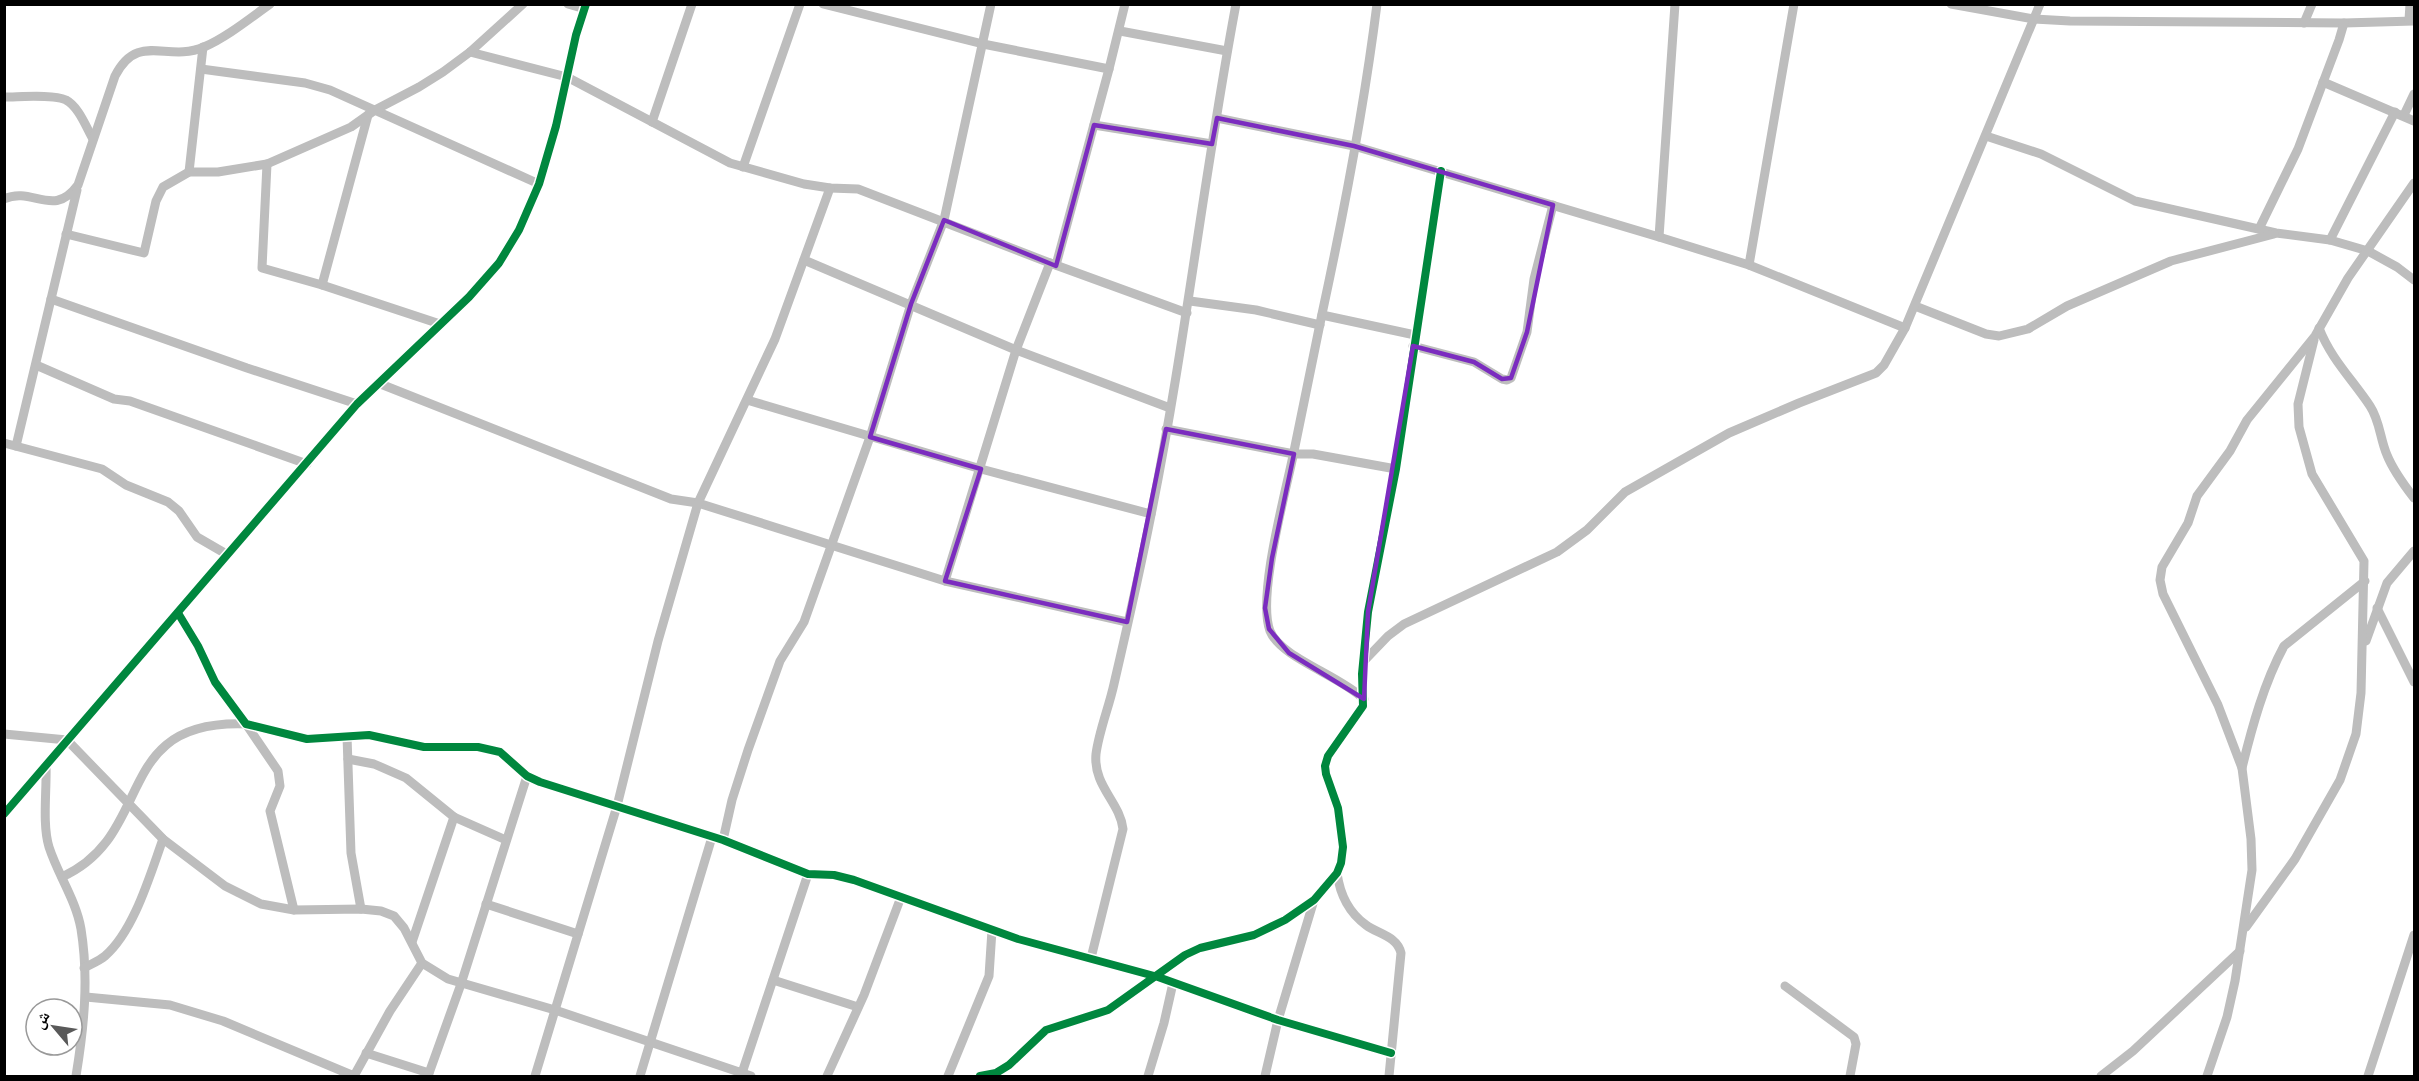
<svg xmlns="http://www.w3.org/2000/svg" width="2419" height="1081" font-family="'Sofia Sans Condensed','Noto Naskh Arabic',sans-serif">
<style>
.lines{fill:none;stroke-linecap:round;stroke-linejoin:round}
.street{stroke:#bdbdbd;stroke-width:9}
.cycleway-casing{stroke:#fff;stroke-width:11}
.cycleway{stroke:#00873e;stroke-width:8}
.marked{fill:none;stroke:#7b2cbf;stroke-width:4.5;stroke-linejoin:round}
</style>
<rect width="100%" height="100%" fill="#fff"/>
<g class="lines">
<g class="street">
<polyline points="568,4 585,9"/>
<polyline points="823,4 983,44 1109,69"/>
<polyline points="1951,4 2034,19 2070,21 2344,23 2414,21"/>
<polyline points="2409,20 2410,4"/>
<polyline points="2304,23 2312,4"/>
<polyline points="1120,31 1227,51"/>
<polyline points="470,52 567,77 730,163 804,184 830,188 858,189 1050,263 1187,313"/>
<polyline points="201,69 305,83 330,90 539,184"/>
<polyline points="2323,82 2414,121"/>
<path d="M 4,97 C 20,97 53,94 66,100 C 79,107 86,127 93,139"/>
<polyline points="2404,115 2414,94"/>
<polyline points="1217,118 1354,146 1659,237 1749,265 1905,328"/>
<polyline points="652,122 692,4"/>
<polyline points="1094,125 1212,144"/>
<polyline points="1986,136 2041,154 2135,201 2276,233 2330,240 2368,251 2397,267 2414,280"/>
<polyline points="267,164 262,268 322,285 440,324"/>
<polyline points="743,167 800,4"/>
<polyline points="189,172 203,47"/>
<path d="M 4,199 C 33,186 53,219 78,185 L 115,76 C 138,31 167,63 204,47 C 227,37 249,19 270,4"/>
<polyline points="2259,229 2298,149 2339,40 2344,23"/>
<polyline points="66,234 144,253 156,201 163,187 189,172 218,172 267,164 351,127 375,110 419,87 443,72 470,52 523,4"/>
<polyline points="1659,237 1675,4"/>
<polyline points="2330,240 2395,112"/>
<polyline points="804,260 1016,350 1170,408"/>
<polyline points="1056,265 1109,69 1125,4"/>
<polyline points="1749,265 1794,4"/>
<polyline points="322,285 368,115"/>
<polyline points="51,299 247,368 357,404"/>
<polyline points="1190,301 1256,310 1320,325"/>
<polyline points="1915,306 1986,334 1999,336 2028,329 2067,306 2171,261 2274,234"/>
<polyline points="1322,315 1415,335"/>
<path d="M 2319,328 C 2331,359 2352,379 2370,406 C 2380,421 2380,439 2387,455 C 2393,470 2404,485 2414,498"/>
<polyline points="1413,346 1474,362 1502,379 1507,380 1511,378 1527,332 1534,279 1553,205"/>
<polyline points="36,365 114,399 130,401 307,464"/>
<polyline points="378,383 671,499 698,503 945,581 1127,622"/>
<polyline points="747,400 981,469 1151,514"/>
<polyline points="1166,429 1294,454 1313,454 1396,469"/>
<polyline points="4,443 102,469 126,485 168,502 179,511 197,537 228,555"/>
<polyline points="16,446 77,190"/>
<polyline points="945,581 1016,350 1050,263"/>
<polyline points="2377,608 2414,682"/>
<polyline points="178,613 198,646 215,682 246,724 307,739 369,735 424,747 478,747 500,752 527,776 540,782 723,840 808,874 834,875 854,880 1018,939 1158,977 1278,1020 1391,1053"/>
<polyline points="2366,641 2387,583 2414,551"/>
<polyline points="1364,661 1388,636 1404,624 1557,552 1587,530 1625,492 1729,433 1799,403 1876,373 1884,365 1905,328 2040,4"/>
<path d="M 1364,699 C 1339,675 1281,658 1270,631 C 1257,597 1285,495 1293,456 C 1303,409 1312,361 1322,314 C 1344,212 1364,108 1377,4"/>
<polyline points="4,734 67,740 163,839 225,886 261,904 294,910 361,909 381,911 394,916 404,928 422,963 448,979 555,1010 751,1076"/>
<polyline points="347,736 351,853 361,909"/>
<polyline points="348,759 374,764 406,778 454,817 506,840"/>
<path d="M 46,764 C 47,790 42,824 49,847 C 58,875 76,900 81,929 C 89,979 84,1027 76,1076"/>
<path d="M 2242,768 C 2252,727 2264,683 2284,646 L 2365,581"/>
<polyline points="4,814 357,404 469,297 499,263 519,230 539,184 556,126 576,35 586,4"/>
<polyline points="723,840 732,800 748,750 780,661 804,622 870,437 911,304 944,220 991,4"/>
<path d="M 1337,873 C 1340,895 1348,912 1366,925 C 1378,934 1397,936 1401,953 L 1389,1076"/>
<path d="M 62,877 C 157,834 110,719 246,724 L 278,771 L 280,786 L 270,811 L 294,910"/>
<polyline points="486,904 578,934"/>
<polyline points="2246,927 2295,859 2340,780 2356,734 2361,693 2364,561 2312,474 2299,427 2298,404 2314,340"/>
<polyline points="412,942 454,817"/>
<path d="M 1091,958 L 1123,829 C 1120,802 1093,786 1096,754 C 1099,731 1109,707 1114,684 C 1127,628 1140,571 1151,515 C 1185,346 1204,174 1236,4"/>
<path d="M 84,968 C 91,964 99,961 105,956 C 134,931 150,875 163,839"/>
<polyline points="773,980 858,1007"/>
<polyline points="1785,986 1854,1037 1856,1044 1850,1076"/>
<polyline points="86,997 170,1005 223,1021 354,1076"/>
<polyline points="366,1053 429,1073"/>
<polyline points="354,1076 390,1011 422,963"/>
<polyline points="428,1076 461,984 527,776"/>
<polyline points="535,1076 617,806 658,641 698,503 775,339 830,188"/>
<polyline points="640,1076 712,837"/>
<polyline points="741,1076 808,874"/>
<polyline points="827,1076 864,995 901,897"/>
<polyline points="948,1076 989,976 992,930"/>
<polyline points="980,1076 996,1073 1009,1065 1046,1030 1108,1010 1185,955 1200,948 1254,935 1285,920 1314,900 1337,873 1341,863 1343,847 1338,808 1326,774 1325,766 1328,756 1363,706 1362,674 1368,612 1396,469 1441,171"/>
<polyline points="1148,1076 1164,1023 1173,983"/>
<polyline points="1265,1076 1278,1020 1314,900"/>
<polyline points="2101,1076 2133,1051 2240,951"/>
<polyline points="2207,1076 2227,1017 2235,981 2252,870 2251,839 2242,768 2218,705 2163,594 2160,580 2162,567 2188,523 2197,496 2230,451 2247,420 2315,336 2348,278 2414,183"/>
<polyline points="2368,1076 2414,935"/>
</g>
<defs>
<g id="cycleway">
<polyline points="178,613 198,646 215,682 246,724 307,739 369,735 424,747 478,747 500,752 527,776 540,782 723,840 808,874 834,875 854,880 1018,939 1158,977 1278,1020 1391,1053"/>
<polyline points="4,814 357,404 469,297 499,263 519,230 539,184 556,126 576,35 586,4"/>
<polyline points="980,1076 996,1073 1009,1065 1046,1030 1108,1010 1185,955 1200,948 1254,935 1285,920 1314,900 1337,873 1341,863 1343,847 1338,808 1326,774 1325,766 1328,756 1363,706 1362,674 1368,612 1396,469 1441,171"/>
</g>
</defs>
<use href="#cycleway" class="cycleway-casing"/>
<use href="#cycleway" class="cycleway"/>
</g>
<path class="marked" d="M 1217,118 L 1354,146 L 1553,205 L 1527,332 L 1511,378 L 1502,379 L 1474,362 L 1413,346 L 1368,612 L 1364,699 L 1289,653 L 1269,629 L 1265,608 L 1272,558 L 1294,454 L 1166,429 L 1127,622 L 945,581 L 981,469 L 870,437 L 911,304 L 944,220 L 1056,266 L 1094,125 L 1212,144 Z"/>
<rect width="2419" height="1081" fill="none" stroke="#000000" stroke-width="12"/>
<g transform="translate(54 1027) rotate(299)"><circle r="28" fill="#ffffff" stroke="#999999" stroke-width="1.5"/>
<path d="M0-4.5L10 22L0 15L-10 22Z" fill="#595959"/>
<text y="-9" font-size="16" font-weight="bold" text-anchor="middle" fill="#000000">ش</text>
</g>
</svg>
